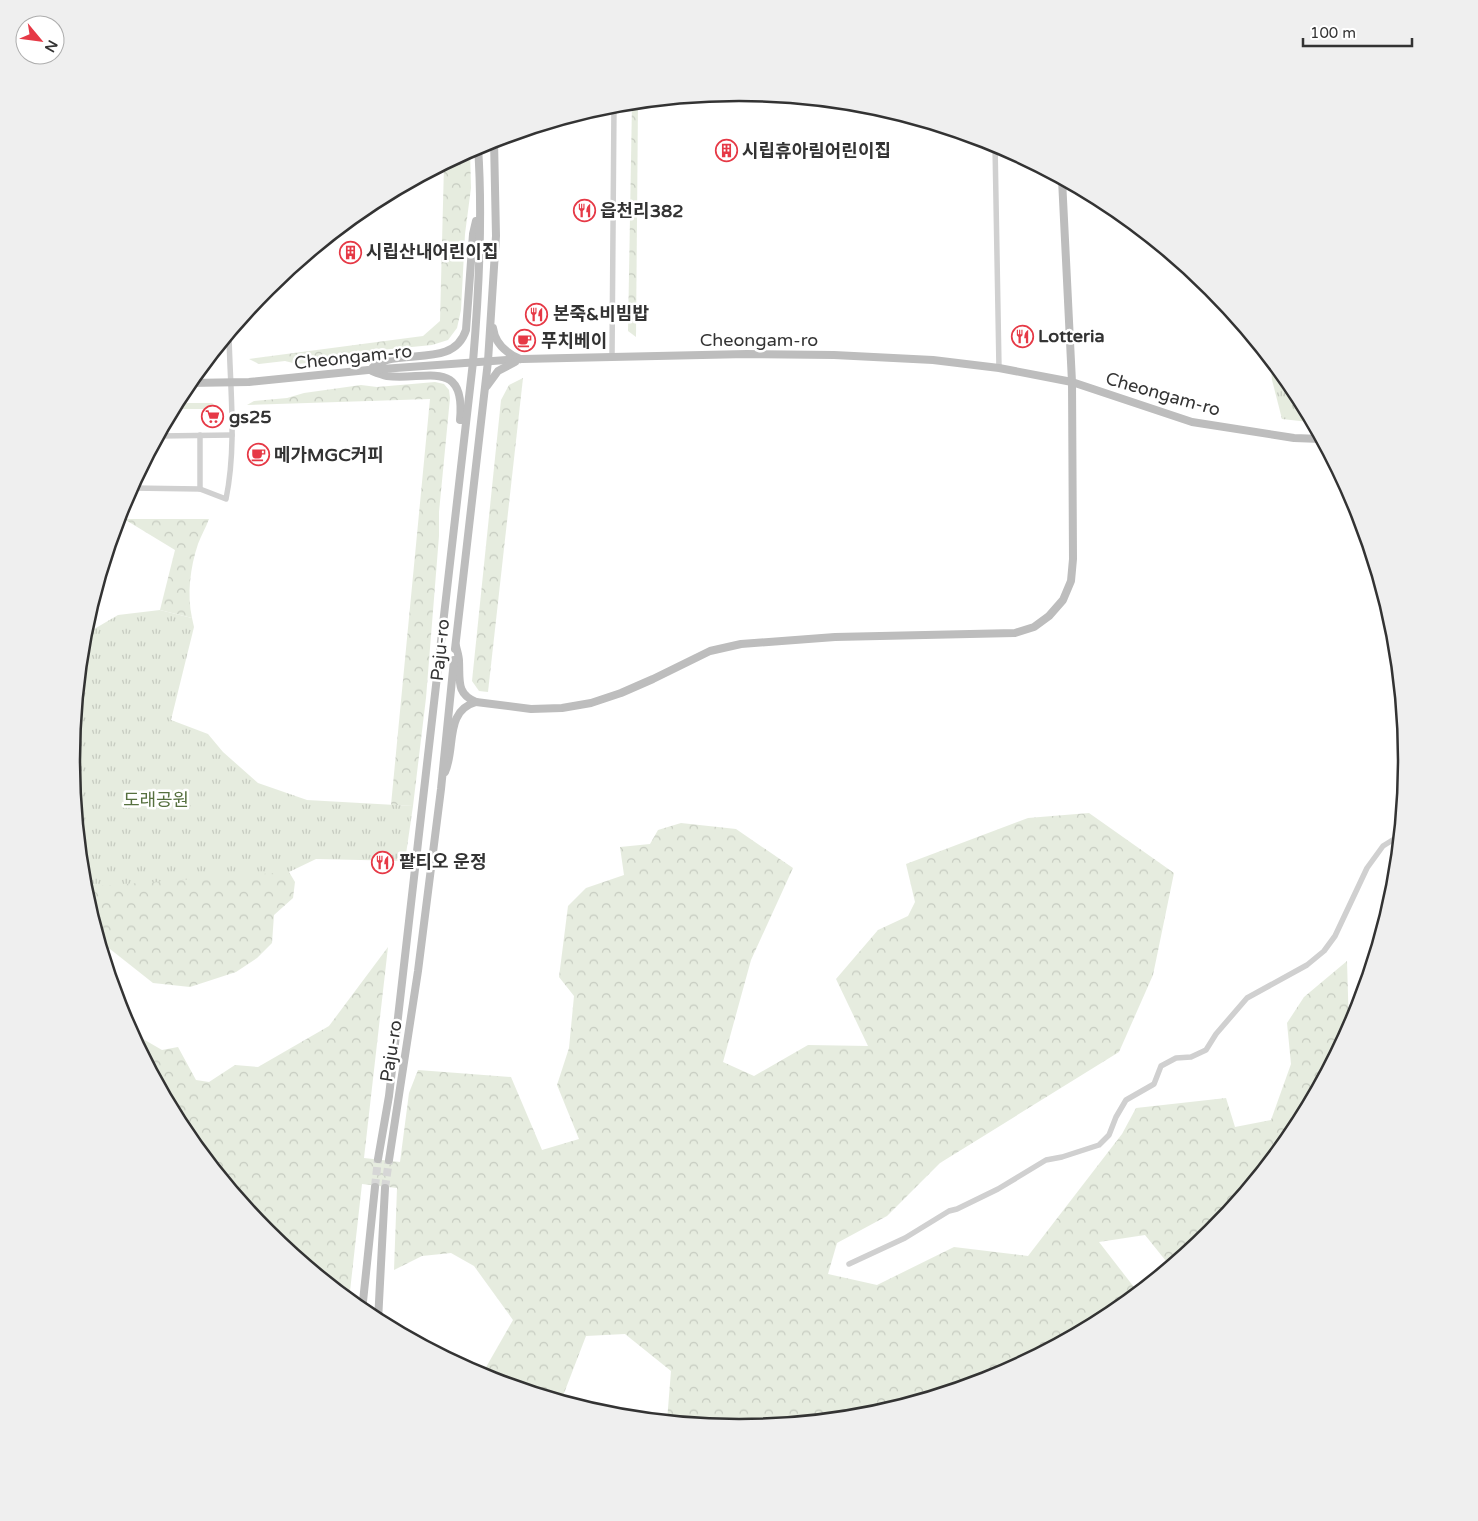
<svg xmlns="http://www.w3.org/2000/svg" width="1478" height="1521" font-family="'Varela Round','Noto Sans KR',sans-serif">
<style>
.forest{fill:url(#forest-crowns)}
.park{fill:url(#park-tufts)}
.lines{fill:none;stroke-linecap:round;stroke-linejoin:round}
.secondary-tunnel{stroke:#d6d6d6;stroke-width:8;stroke-dasharray:8 4;stroke-linecap:butt}
.street{stroke:#d0d0d0;stroke-width:5.5}
.secondary{stroke:#bdbdbd;stroke-width:8}
.labels{text-anchor:middle;dominant-baseline:central;stroke-width:5;stroke-linejoin:round;paint-order:stroke}
.poi-label{font-size:18px;font-weight:bold;fill:#333;stroke:#fff;text-anchor:start}
.street-label{font-size:18px;fill:#333;stroke:#fff}
.park-label{font-size:18px;fill:#56703f;stroke:#fff}
.rim{fill:none;stroke:#333;stroke-width:2.5}
</style>
<defs>
<pattern id="forest-crowns" width="20" height="18" patternUnits="userSpaceOnUse" patternTransform="scale(1.25)"><rect width="20" height="18" fill="#e6ecdf"/><path d="M2 6a3 3 0 1 1 6 0M12 15a3 3 0 1 1 6 0" fill="none" stroke="#c6cbc0"/></pattern>
<pattern id="park-tufts" width="24" height="20" patternUnits="userSpaceOnUse" patternTransform="scale(1.25)"><rect width="24" height="20" fill="#e6ecdf"/><path d="M3 7l-1-3M5 7V3M7 7l1-3M15 17l-1-3M17 17v-4M19 17l1-3" fill="none" stroke="#c6cbc0"/></pattern>
</defs>
<rect width="100%" height="100%" fill="#fff"/>
<g class="forest">
<polygon points="632,103 638,103 636,337 628,331"/>
<polygon points="470,151 471,188 465,234 461,310 457,328 448,340 432,345 381,350 361,358 297,364 285,361 259,364 249,359 423,336 440,321 444,165"/>
<polygon points="523,378 488,692 479,691 472,681 501,400 509,385"/>
<polygon points="435,382 444,384 449,390 450,398 439,512 439,536 426,698 413,806 391,805 430,399 247,405 254,401 287,398 304,393 361,385 377,387"/>
<polygon points="177,403 212,403 220,409 173,409"/>
<path d="M 124,519 L 209,519 C 206,527 201,536 198,544 C 190,568 187,594 192,618 L 160,610 L 175,550 Z"/>
<polygon points="86,731 289,872 295,882 293,898 274,915 272,943 257,958 236,972 190,987 153,983 110,949 101,947 84,890 71,760 73,740"/>
<polygon points="1089,813 1174,873 1153,975 1119,1052 940,1163 887,1216 837,1243 828,1274 877,1285 954,1247 1028,1256 1122,1134 1136,1108 1226,1098 1235,1127 1271,1120 1291,1064 1287,1023 1304,997 1347,961 1349,1029 1296,1127 1276,1149 1276,1153 1226,1214 1202,1231 1182,1257 1170,1266 1145,1235 1099,1242 1137,1291 1136,1295 1110,1316 994,1378 874,1414 866,1410 865,1416 739,1428 667,1421 671,1371 625,1334 586,1336 561,1401 483,1377 481,1376 513,1320 474,1266 451,1253 422,1256 394,1270 397,1188 362,1184 349,1300 267,1232 184,1131 131,1032 162,1050 178,1047 196,1080 209,1082 235,1065 258,1067 329,1026 388,947 364,1158 400,1162 409,1093 418,1070 511,1077 542,1150 579,1139 557,1085 569,1048 574,996 559,977 568,906 586,888 624,875 620,847 650,844 658,830 681,823 736,829 793,868 751,960 723,1062 754,1076 808,1045 868,1046 836,979 878,930 908,916 915,902 906,864 1028,818"/>
</g>
<g class="park">
<polygon points="1270,360 1294,390 1309,418 1309,422 1282,419 1272,380"/>
<polygon points="160,610 192,618 194,627 171,720 208,734 223,752 258,783 307,800 413,806 405,861 316,859 289,872 84,887 71,760 84,635 118,615"/>
</g>
<g class="lines">
<g class="secondary-tunnel">
<polyline points="375,1187 378,1159"/>
<polyline points="385,1188 389,1160"/>
</g>
<g class="street">
<polyline points="995,144 999,368"/>
<polyline points="612,357 614,105"/>
<polyline points="200,435 200,489"/>
<polyline points="159,436 232,435"/>
<path d="M 131,488 L 200,489 L 226,499 C 237,445 230,389 229,335"/>
<polyline points="849,1264 905,1238 949,1211 957,1209 998,1189 1046,1160 1062,1157 1099,1145 1109,1135 1116,1117 1126,1100 1154,1084 1161,1066 1176,1058 1191,1057 1206,1050 1216,1034 1247,998 1307,965 1324,951 1335,936 1367,868 1383,846 1399,836"/>
</g>
<g class="secondary">
<path d="M 493,328 C 495,343 506,353 520,359"/>
<path d="M 373,367 C 377,365 382,362 387,360 C 415,352 455,364 466,330 L 473,234 L 476,221"/>
<path d="M 372,371 C 377,373 382,375 387,376 C 425,381 466,357 460,420"/>
<polyline points="189,383 249,382 368,370 522,359 747,354 834,355 933,360 999,368 1072,382 1192,422 1294,438 1321,439"/>
<polyline points="487,386 498,371 515,362"/>
<path d="M 456,646 C 457,651 459,656 459,661 C 460,680 456,694 476,702 L 531,709 L 562,708 L 591,703 L 621,693 L 653,679 L 710,651 L 741,644 L 835,637 L 1015,633 L 1034,627 L 1049,616 L 1063,600 L 1071,581 L 1073,559 L 1072,382 L 1062,179"/>
<polyline points="455,649 488,361 496,236 494,140"/>
<path d="M 445,772 C 456,748 444,711 476,702"/>
<path d="M 378,1159 L 389,1096 L 473,362 C 479,291 483,218 478,147"/>
<polyline points="389,1160 418,971 441,789 454,660"/>
<polyline points="362,1311 375,1187"/>
<polyline points="378,1321 385,1188"/>
</g>
</g>
<defs>
<symbol id="building-ring" viewBox="-11 -11 22 22"><circle r="9.5" fill="#fff" stroke="#e63946" stroke-width="1.5"/><path d="M-4-6H4V6H1V3H-1V6H-4ZM-2.5-4.3h1.7v1.8h-1.7ZM.8-4.3h1.7v1.8H.8ZM-2.5-1h1.7V.8h-1.7ZM.8-1h1.7V.8H.8Z" fill="#e63946"/></symbol>
<symbol id="restaurant-ring" viewBox="-11 -11 22 22"><circle r="9.5" fill="#fff" stroke="#e63946" stroke-width="1.5"/><path d="M-5-6h1v4h1v-4h1v4h1v-4h1v5L-1.5 .5V6h-2V.5L-5-1ZM5-6V6H3V1.5H1.5Q1.5-4 5-6Z" fill="#e63946"/></symbol>
<symbol id="cafe-ring" viewBox="-11 -11 22 22"><circle r="9.5" fill="#fff" stroke="#e63946" stroke-width="1.5"/><path d="M-5.5-4.5H6V0H3Q3 3.5 0 3.5H-2.5Q-5.5 3.5-5.5 0ZM3-3.2v2h1.7v-2ZM-6 4.5H4V6H-6Z" fill="#e63946"/></symbol>
<symbol id="supermarket-ring" viewBox="-11 -11 22 22"><circle r="9.5" fill="#fff" stroke="#e63946" stroke-width="1.5"/><path d="M-6-5.5h2.5l.6 2H6L4.5 2H-2.5L-4.4-4H-6ZM-1.5 3.2a1.3 1.3 0 1 0 .1 0ZM3 3.2a1.3 1.3 0 1 0 .1 0Z" fill="#e63946"/></symbol>
</defs>
<g fill-rule="evenodd">
<use href="#building-ring" x="714" y="138" width="25" height="25"/>
<use href="#restaurant-ring" x="572" y="198" width="25" height="25"/>
<use href="#building-ring" x="338" y="240" width="25" height="25"/>
<use href="#restaurant-ring" x="524" y="302" width="25" height="25"/>
<use href="#restaurant-ring" x="1010" y="324" width="25" height="25"/>
<use href="#cafe-ring" x="512" y="328" width="25" height="25"/>
<use href="#supermarket-ring" x="200" y="404" width="25" height="25"/>
<use href="#cafe-ring" x="246" y="442" width="25" height="25"/>
<use href="#restaurant-ring" x="370" y="850" width="25" height="25"/>
</g>
<g class="labels">
<g class="poi-label">
<text x="742" y="151">시립휴아림어린이집</text>
<text x="600" y="211">읍천리382</text>
<text x="366" y="252">시립산내어린이집</text>
<text x="553" y="314">본죽&amp;비빔밥</text>
<text x="1038" y="336">Lotteria</text>
<text x="541" y="341">푸치베이</text>
<text x="229" y="417">gs25</text>
<text x="274" y="455">메가MGC커피</text>
<text x="399" y="862">팥티오 운정</text>
</g>
<g class="street-label">
<text x="759" y="340">Cheongam-ro</text>
<text transform="translate(353 357) rotate(-6)">Cheongam-ro</text>
<text transform="translate(1163 394) rotate(16)">Cheongam-ro</text>
<text transform="translate(440 650) rotate(-84)">Paju-ro</text>
<text transform="translate(391 1051) rotate(-81)">Paju-ro</text>
</g>
<g class="park-label">
<text x="156" y="800">도래공원</text>
</g>
</g>
<path d="M0 0H1478V1521H0ZM80 760a659 659 0 1 1 1318 0a659 659 0 1 1-1318 0Z" fill="#efefef" fill-rule="evenodd"/>
<path class="rim" d="M80 760a659 659 0 1 1 1318 0a659 659 0 1 1-1318 0Z"/>
<g transform="translate(40 40) rotate(119)"><circle r="24" fill="#ffffff" stroke="#adadad"/>
<path d="M0-4L9 19L0 12L-9 19Z" fill="#e63946"/>
<text y="-8" font-size="14" font-weight="bold" text-anchor="middle" fill="#333333">N</text>
</g>
<path d="M1303 38v8h109v-8" fill="none" stroke="#333333" stroke-width="2.5"/>
<text x="1310" y="38" font-size="15" fill="#333333" stroke="#ffffff" stroke-width="4" paint-order="stroke">100 m</text>
</svg>
